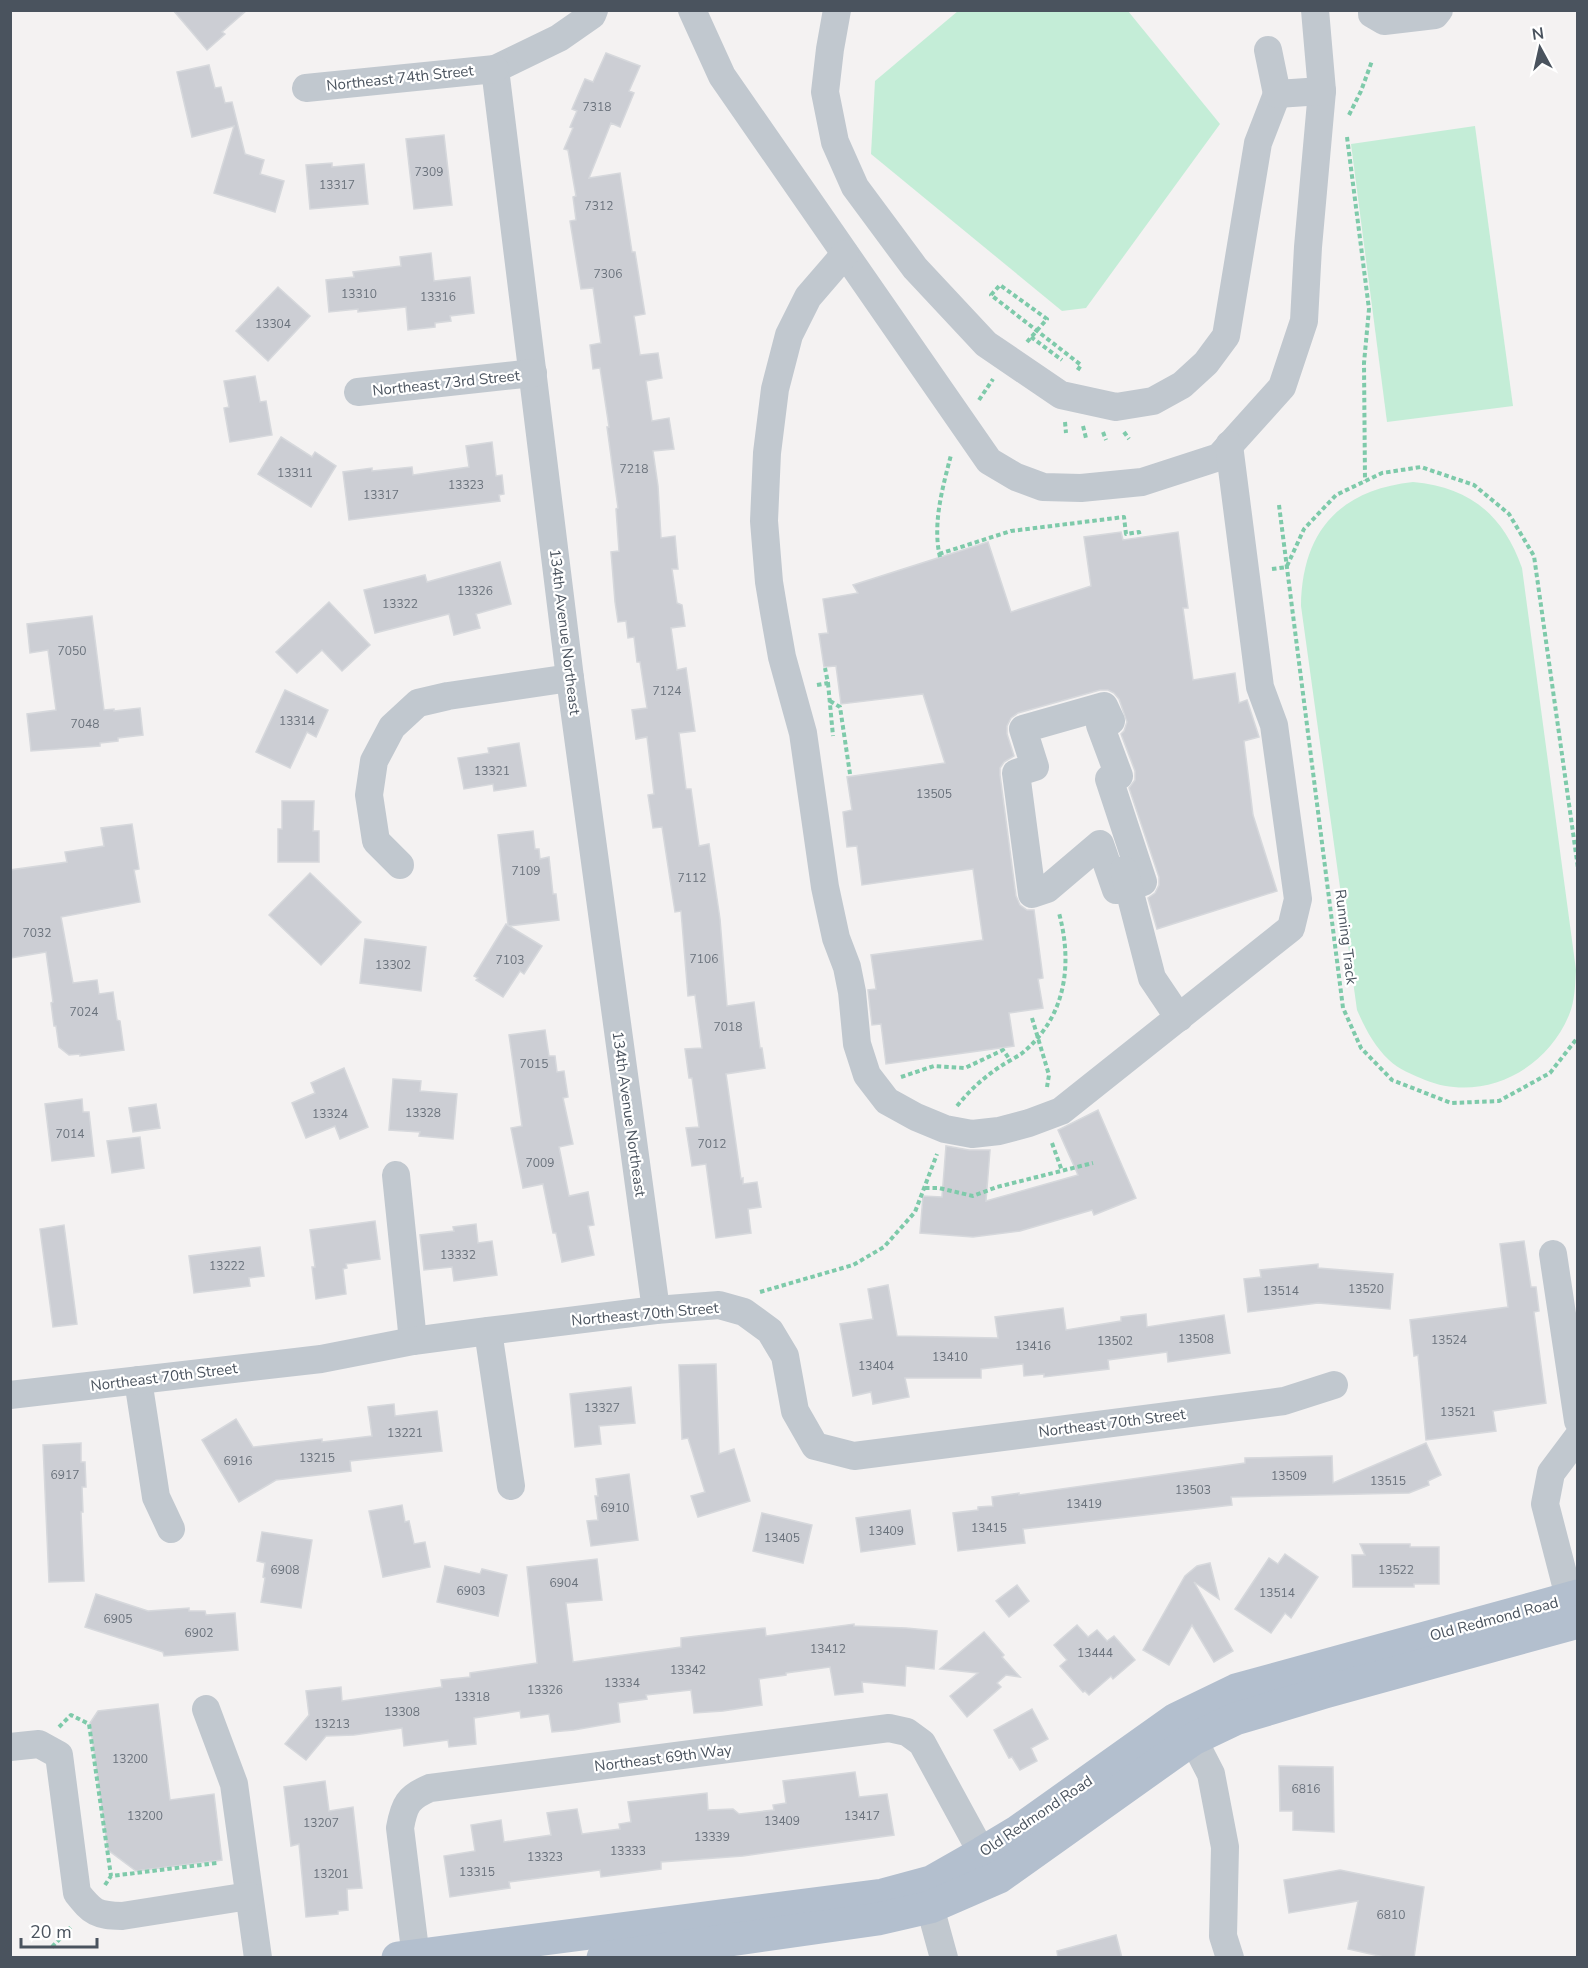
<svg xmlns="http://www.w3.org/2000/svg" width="1588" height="1968" font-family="'Nunito Sans',sans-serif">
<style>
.green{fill:#c4edd7}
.building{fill:#ccced4;stroke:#d6d8dc;stroke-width:1.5}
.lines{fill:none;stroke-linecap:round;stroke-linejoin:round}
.path{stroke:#7ecaaa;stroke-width:4;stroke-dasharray:4.5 3;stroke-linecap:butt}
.minor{stroke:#c1c8cf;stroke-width:28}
.major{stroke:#b3bfce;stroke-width:33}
.labels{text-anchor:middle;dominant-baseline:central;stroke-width:4.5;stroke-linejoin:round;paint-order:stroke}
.number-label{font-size:12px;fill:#6a727c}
.street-label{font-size:15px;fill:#4a535e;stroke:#fff}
</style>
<rect width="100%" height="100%" fill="#f4f2f2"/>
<g class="green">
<polygon points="958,11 1128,11 1220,124 1086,308 1062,311 871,154 875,81"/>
<polygon points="1475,126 1513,406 1387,422 1351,144"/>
<path d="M 1413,482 C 1469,487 1503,514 1522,568 L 1576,970 C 1575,985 1575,1001 1569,1015 C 1546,1071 1482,1103 1425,1080 C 1413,1075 1398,1069 1389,1060 C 1374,1046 1365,1028 1357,1010 L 1301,606 C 1302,532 1339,490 1413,482 Z"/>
</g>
<g class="building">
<polygon points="173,10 247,10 222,32 225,34 207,50"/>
<polygon points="606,53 640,66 629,91 634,93 620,127 611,123 589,178 620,173 632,252 635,252 645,314 634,316 640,355 658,353 662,378 646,381 652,421 669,418 674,449 653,451 658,486 661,538 675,536 678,569 672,569 677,603 682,605 685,626 671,628 677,670 686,668 695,731 679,733 686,789 691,789 699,846 709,844 720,919 727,1006 754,1002 760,1048 762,1048 765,1068 726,1074 741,1179 743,1178 743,1184 757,1182 761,1207 748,1209 751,1233 716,1238 706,1164 692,1166 686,1128 699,1127 692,1078 689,1078 685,1049 702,1048 695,995 688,996 681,911 675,912 662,827 653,828 648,795 654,794 647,737 636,739 632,710 647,708 640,662 637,662 634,637 628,638 626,621 618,622 615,602 611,552 619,551 616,509 618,508 607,427 609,427 600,368 593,369 590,345 601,343 593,288 581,289 570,221 576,220 573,197 576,196 568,150 564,149 573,128 570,127 577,111 572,109 585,79 593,82"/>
<polygon points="209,65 215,88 221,87 225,103 232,102 245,154 264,160 260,174 284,181 275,212 214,193 234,126 192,137 177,72"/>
<polygon points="444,135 452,205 414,209 406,139"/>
<polygon points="332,163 332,167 364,164 368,204 310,209 306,165"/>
<polygon points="431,253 434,281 470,277 474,313 450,316 451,321 435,323 435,327 408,330 406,307 358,312 358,309 329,312 326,280 354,277 353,272 401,266 400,257"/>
<polygon points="278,287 310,316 268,361 236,331"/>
<polygon points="255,376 260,402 266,401 272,435 230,442 224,408 229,407 224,381"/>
<polygon points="281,437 312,457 315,452 336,466 311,507 258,474"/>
<polygon points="492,442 496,476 502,475 504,494 499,495 500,501 349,520 343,472 372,468 372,471 412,467 413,475 469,467 466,446"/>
<polygon points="1121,532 1123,540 1178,532 1188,608 1183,608 1193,680 1235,673 1239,703 1247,700 1259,737 1244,741 1253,815 1277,891 1157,929 1148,898 1155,893 1159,885 1159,877 1129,788 1135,780 1135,771 1121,734 1124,731 1127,722 1119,699 1114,693 1108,690 1100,690 1018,713 1011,718 1007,726 1007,734 1014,756 1004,762 1000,768 1000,775 1016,896 1020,905 1027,910 1034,910 1043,978 1038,979 1043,1008 1009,1013 1014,1046 886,1064 881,1024 872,1025 868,990 876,989 871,955 983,940 973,869 862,885 857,846 847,847 843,812 852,810 847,777 945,763 923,694 841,704 836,666 824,667 819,634 828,633 823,599 858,593 853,585 988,542 1011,612 1091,586 1084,537"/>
<polygon points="500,562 511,604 476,614 480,628 454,635 449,614 375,633 364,590 425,575 427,582"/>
<polygon points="329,602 370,645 342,671 322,650 297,673 276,652"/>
<polygon points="92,616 104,710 114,709 114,711 140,708 143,735 118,738 118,741 100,743 100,746 31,751 27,714 56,710 48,650 30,653 27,624"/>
<polygon points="285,690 328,710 316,737 307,732 290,768 256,752"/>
<polygon points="519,743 526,786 494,791 493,784 464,789 458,758 489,753 488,748"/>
<polygon points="282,801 314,801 313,831 319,831 319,862 278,862 278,829 282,829"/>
<polygon points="132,824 139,869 134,870 140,902 61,917 73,983 97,980 99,994 113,992 117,1020 120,1021 124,1050 80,1056 80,1054 69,1055 59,1047 56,1026 54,1026 51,1003 53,1002 46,952 10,958 10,870 67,862 65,852 104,846 101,828"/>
<polygon points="533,831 535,849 539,849 540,859 549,857 553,894 556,894 559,920 509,926 542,946 524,974 520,971 503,997 476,980 478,978 474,976 506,924 508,925 498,835"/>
<polygon points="310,873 361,922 321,965 269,915"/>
<polygon points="365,939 426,947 421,991 360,983"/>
<polygon points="545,1030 549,1056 555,1056 557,1072 564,1071 568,1097 563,1098 573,1144 559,1147 569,1196 588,1192 594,1225 588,1226 594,1255 562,1262 556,1233 553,1233 543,1184 523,1188 511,1128 522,1126 509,1035"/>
<polygon points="344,1068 368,1127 340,1139 335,1126 306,1138 292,1103 315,1093 311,1083"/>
<polygon points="393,1079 421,1081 420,1091 457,1094 453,1139 419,1136 420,1132 389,1130"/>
<polygon points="82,1099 83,1112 89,1112 94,1156 52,1161 45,1104"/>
<polygon points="156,1104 160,1128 133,1132 129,1108"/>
<polygon points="1098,1110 1136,1198 1094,1215 1092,1210 1020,1231 973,1237 920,1233 923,1196 942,1197 946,1146 969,1150 990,1150 986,1201 1078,1175 1058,1130"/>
<polygon points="140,1137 144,1168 112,1173 107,1141"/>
<polygon points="375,1221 380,1259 346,1264 347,1268 343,1269 346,1294 316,1299 312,1267 315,1267 310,1230"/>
<polygon points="476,1224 478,1243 492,1241 497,1275 454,1281 452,1267 424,1270 420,1235 454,1231 453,1227"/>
<polygon points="64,1225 77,1324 53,1327 40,1229"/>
<polygon points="1524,1241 1531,1287 1536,1287 1539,1311 1534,1312 1546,1403 1493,1411 1496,1431 1426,1440 1418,1355 1414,1356 1410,1320 1508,1307 1500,1244"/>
<polygon points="260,1247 264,1276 249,1278 250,1286 194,1293 189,1256"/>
<polygon points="1318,1264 1318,1268 1393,1274 1390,1309 1318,1303 1248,1312 1244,1279 1261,1277 1260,1270"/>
<polygon points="888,1285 897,1336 998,1338 995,1317 1063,1308 1066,1330 1121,1321 1121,1317 1146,1314 1147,1327 1224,1315 1230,1353 1168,1362 1167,1352 1108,1360 1109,1369 1044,1377 1044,1374 1024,1376 1023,1364 981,1369 981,1378 905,1378 909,1397 873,1404 871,1392 853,1396 840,1324 873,1319 868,1289"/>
<polygon points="716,1364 719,1454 734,1449 750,1501 698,1517 691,1496 705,1492 688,1438 682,1439 679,1365"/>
<polygon points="631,1387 635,1423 599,1426 601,1444 575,1447 570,1394"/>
<polygon points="394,1404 395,1416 437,1411 442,1451 350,1461 351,1471 276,1480 239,1502 202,1440 236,1419 253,1447 322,1439 322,1442 372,1436 368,1407"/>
<polygon points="81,1443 81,1462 85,1462 86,1487 82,1487 83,1512 81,1512 84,1581 49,1582 43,1445"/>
<polygon points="1426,1443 1441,1475 1428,1481 1429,1485 1409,1493 1231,1497 1232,1505 1023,1529 1025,1543 958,1551 953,1513 978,1510 978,1507 993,1506 992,1497 1019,1493 1019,1495 1245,1463 1245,1458 1332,1456 1333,1483"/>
<polygon points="629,1474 638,1540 591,1546 587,1521 598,1520 595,1496 598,1496 596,1479"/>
<polygon points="402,1505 405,1522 409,1521 414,1544 425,1542 430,1567 383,1577 369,1511"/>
<polygon points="910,1510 915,1544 861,1552 856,1518"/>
<polygon points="762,1513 812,1525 803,1563 753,1551"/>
<polygon points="262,1532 312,1540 301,1608 261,1602 265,1578 263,1577 265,1563 257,1561"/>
<polygon points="1360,1544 1410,1544 1410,1547 1439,1547 1439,1584 1414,1584 1414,1587 1353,1587 1352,1555 1365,1555"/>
<polygon points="1285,1554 1318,1577 1291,1618 1285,1613 1271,1633 1235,1609 1269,1558 1278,1564"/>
<polygon points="597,1559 602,1600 566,1603 573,1662 681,1647 681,1638 765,1628 766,1636 854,1624 854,1626 906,1628 937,1631 934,1669 906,1666 905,1686 862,1682 863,1692 835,1695 830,1667 786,1673 786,1675 759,1679 762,1705 723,1711 694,1713 691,1690 646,1695 647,1699 618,1703 620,1722 574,1730 552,1732 549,1714 521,1718 520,1711 474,1718 476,1744 449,1747 448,1740 404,1746 402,1728 354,1735 326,1736 306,1760 285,1744 309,1715 306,1691 341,1687 342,1701 442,1687 441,1680 470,1677 470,1673 537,1663 527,1567"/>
<polygon points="1210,1563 1219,1599 1194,1582 1233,1651 1214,1662 1192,1625 1169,1665 1143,1650 1185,1576 1197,1566"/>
<polygon points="445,1566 480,1574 482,1569 507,1575 498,1616 437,1602"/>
<polygon points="1017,1585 1029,1601 1009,1617 996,1601"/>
<polygon points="96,1594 148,1611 189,1608 189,1611 205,1611 206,1615 235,1613 238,1650 164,1656 163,1652 85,1627"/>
<polygon points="1077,1625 1088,1637 1097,1630 1107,1641 1114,1636 1135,1660 1113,1679 1111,1676 1089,1695 1085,1691 1083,1692 1060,1666 1067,1660 1054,1645"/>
<polygon points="984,1632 1004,1655 1002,1657 1020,1677 1006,1675 997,1683 1001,1687 967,1717 950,1696 978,1673 940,1669"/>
<polygon points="158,1704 170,1800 214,1794 222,1860 136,1871 108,1850 90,1723 98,1711"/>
<polygon points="1032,1709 1048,1739 1031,1748 1037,1761 1020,1770 1012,1757 1009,1758 994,1730"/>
<polygon points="1279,1766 1333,1767 1334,1832 1293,1830 1293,1811 1280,1811"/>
<polygon points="855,1772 859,1797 887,1794 894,1835 743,1856 661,1862 661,1869 601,1877 600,1870 509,1882 510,1888 450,1897 444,1856 475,1851 471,1825 501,1820 504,1842 551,1835 547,1813 577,1809 582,1834 620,1829 619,1824 631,1822 628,1802 707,1793 708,1810 733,1809 739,1814 774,1810 773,1805 786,1803 783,1781"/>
<polygon points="325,1781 329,1811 353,1807 362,1888 347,1889 348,1910 338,1911 338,1914 306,1917 299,1844 291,1846 284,1787"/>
<polygon points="1340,1870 1424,1887 1414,1958 1388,1958 1348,1949 1358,1901 1289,1913 1284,1880"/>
<polygon points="1116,1935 1122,1958 1058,1958 1057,1951"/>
</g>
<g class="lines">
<g class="path">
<polyline points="1349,115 1361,91 1372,61"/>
<polyline points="1347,137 1369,309 1364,363 1365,481"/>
<polyline points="1031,337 1062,360"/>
<polyline points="1027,342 1047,319 1000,285 991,295 1081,365 1077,371"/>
<polyline points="979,400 993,379"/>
<polyline points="1065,422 1066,433"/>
<polyline points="1083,426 1086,438"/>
<polyline points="1103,432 1106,440"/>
<polyline points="1124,432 1129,439"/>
<polyline points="1279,505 1343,1008 1361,1048 1392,1080 1451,1103 1499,1101 1550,1073 1578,1037"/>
<polyline points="939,554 1011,531 1124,517 1126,534 1139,532 1140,537"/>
<path d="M 940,557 C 932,524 943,486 951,455"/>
<polyline points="1287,566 1304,529 1336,495 1382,473 1421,467 1474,485 1509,514 1534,556 1578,868"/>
<polyline points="1272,569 1287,567"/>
<polyline points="828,683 833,736"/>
<polyline points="817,685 828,683 825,668"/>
<polyline points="830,701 840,707 850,774"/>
<polyline points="1032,1018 1049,1075 1047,1087"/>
<polyline points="901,1077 934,1066 965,1068 1003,1050 1010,1060"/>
<path d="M 957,1106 C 970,1090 984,1077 1001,1066 C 1007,1062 1015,1058 1021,1054 C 1066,1018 1073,965 1059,913"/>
<polyline points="1052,1143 1062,1171"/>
<polyline points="925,1188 939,1188 973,1196 997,1187 1093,1163"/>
<polyline points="760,1292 853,1265 884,1247 915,1212 937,1154"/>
<polyline points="59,1727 71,1715 89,1724 111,1876"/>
<polyline points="105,1885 111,1876 217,1863"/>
<polyline points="52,1947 72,1926"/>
</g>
<g class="minor">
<polyline points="594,10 592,15 559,38 495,69 570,678 656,1310"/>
<polyline points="692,10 722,76 989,461 1016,477 1043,487 1081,488 1142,482 1219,457 1282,387 1304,321 1308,247 1322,91"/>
<polyline points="837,10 830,49 825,92 835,142 855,187 915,268 986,344 1061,395 1116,407 1153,401 1182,385 1206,363 1226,336 1258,143 1277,94"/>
<polyline points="1372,10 1372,14 1384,21 1435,15 1439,10"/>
<polyline points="1268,50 1277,94 1322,91 1315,10"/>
<polyline points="306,88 495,69"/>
<polyline points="845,254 808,297 789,335 775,389 767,453 764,521 769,582 774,612 782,657 803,733 825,887 836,938 847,967 852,992 857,1044 867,1075 887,1101 916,1117 945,1129 972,1134 999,1131 1029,1123 1061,1111 1291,928 1298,899 1274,725 1260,687 1229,445"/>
<polyline points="358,392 533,373"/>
<polygon points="1104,706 1111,721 1100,725 1119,776 1109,779 1143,882 1116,890 1100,844 1047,889 1032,894 1016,773 1035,767 1023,729"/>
<polyline points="400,865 376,841 369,795 374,761 392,727 418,703 448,696 570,678"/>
<polyline points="1124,870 1152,978 1179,1018"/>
<polyline points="396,1175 413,1341"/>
<polyline points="1553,1254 1578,1421"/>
<polyline points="488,1331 511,1486"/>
<polyline points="138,1380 156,1497 171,1529"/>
<polyline points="10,1395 321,1359 413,1341 488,1331 656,1310 719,1305 744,1312 770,1331 785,1356 795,1411 815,1446 854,1456 1284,1401 1334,1385"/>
<polyline points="1575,1620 1545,1504 1551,1473 1578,1437"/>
<polyline points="206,1709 234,1784 258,1958"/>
<polyline points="1180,1723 1193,1739 1211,1774 1225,1847 1223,1936 1230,1958"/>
<path d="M 10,1747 L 39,1744 L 59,1755 L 77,1893 C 93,1913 96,1915 122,1916 L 249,1896"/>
<polyline points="930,1907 944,1958"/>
<path d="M 416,1958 L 400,1828 C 404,1805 408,1797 430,1788 L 889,1728 L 907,1732 L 922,1743 L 982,1853 L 994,1870"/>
</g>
<g class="major">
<polyline points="398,1958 883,1895 931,1882 982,1853 1017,1832 1176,1719 1236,1690 1578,1596"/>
<polyline points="603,1958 878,1919 930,1907 999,1877 1193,1739 1235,1719 1325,1692 1578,1622"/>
</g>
</g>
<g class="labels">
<g class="number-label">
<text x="597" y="107">7318</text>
<text x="429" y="172">7309</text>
<text x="337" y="185">13317</text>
<text x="599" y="206">7312</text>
<text x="608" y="274">7306</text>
<text x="359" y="294">13310</text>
<text x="438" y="297">13316</text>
<text x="273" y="324">13304</text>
<text x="634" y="469">7218</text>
<text x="295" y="473">13311</text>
<text x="466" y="485">13323</text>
<text x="381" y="495">13317</text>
<text x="475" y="591">13326</text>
<text x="400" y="604">13322</text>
<text x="72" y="651">7050</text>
<text x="667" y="691">7124</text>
<text x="297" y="721">13314</text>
<text x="85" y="724">7048</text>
<text x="492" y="771">13321</text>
<text x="934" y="794">13505</text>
<text x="526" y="871">7109</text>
<text x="692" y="878">7112</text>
<text x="37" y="933">7032</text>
<text x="704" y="959">7106</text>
<text x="510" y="960">7103</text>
<text x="393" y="965">13302</text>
<text x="84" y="1012">7024</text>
<text x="728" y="1027">7018</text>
<text x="534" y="1064">7015</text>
<text x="423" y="1113">13328</text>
<text x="330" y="1114">13324</text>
<text x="70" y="1134">7014</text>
<text x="712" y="1144">7012</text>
<text x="540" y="1163">7009</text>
<text x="458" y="1255">13332</text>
<text x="227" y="1266">13222</text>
<text x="1366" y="1289">13520</text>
<text x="1281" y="1291">13514</text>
<text x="1196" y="1339">13508</text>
<text x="1449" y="1340">13524</text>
<text x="1115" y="1341">13502</text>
<text x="1033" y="1346">13416</text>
<text x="950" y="1357">13410</text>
<text x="876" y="1366">13404</text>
<text x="602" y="1408">13327</text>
<text x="1458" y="1412">13521</text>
<text x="405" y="1433">13221</text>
<text x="317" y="1458">13215</text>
<text x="238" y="1461">6916</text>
<text x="65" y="1475">6917</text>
<text x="1289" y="1476">13509</text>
<text x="1388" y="1481">13515</text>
<text x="1193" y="1490">13503</text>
<text x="1084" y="1504">13419</text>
<text x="615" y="1508">6910</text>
<text x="989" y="1528">13415</text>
<text x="886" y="1531">13409</text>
<text x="782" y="1538">13405</text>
<text x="285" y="1570">6908</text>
<text x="1396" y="1570">13522</text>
<text x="564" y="1583">6904</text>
<text x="471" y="1591">6903</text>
<text x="1277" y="1593">13514</text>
<text x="118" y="1619">6905</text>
<text x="199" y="1633">6902</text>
<text x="828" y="1649">13412</text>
<text x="1095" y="1653">13444</text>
<text x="688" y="1670">13342</text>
<text x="622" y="1683">13334</text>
<text x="545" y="1690">13326</text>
<text x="472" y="1697">13318</text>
<text x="402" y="1712">13308</text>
<text x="332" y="1724">13213</text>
<text x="130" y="1759">13200</text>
<text x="1306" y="1789">6816</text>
<text x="145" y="1816">13200</text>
<text x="862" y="1816">13417</text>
<text x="782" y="1821">13409</text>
<text x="321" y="1823">13207</text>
<text x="712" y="1837">13339</text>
<text x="628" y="1851">13333</text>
<text x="545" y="1857">13323</text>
<text x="477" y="1872">13315</text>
<text x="331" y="1874">13201</text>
<text x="1391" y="1915">6810</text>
</g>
<g class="street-label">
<text transform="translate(400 78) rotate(-6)">Northeast 74th Street</text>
<text transform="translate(446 383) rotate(-6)">Northeast 73rd Street</text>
<text transform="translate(565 632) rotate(83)">134th Avenue Northeast</text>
<text transform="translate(1346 937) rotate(83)">Running Track</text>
<text transform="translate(629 1114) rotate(82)">134th Avenue Northeast</text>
<text transform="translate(645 1314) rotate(-5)">Northeast 70th Street</text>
<text transform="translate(164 1377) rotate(-7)">Northeast 70th Street</text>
<text transform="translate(1112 1423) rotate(-7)">Northeast 70th Street</text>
<text transform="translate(1494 1619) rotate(-15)">Old Redmond Road</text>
<text transform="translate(663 1758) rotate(-7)">Northeast 69th Way</text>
<text transform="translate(1036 1816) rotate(-34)">Old Redmond Road</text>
</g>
</g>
<rect width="1588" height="1968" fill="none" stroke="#4a535e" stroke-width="24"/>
<g transform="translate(1540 48) rotate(352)" stroke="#ffffff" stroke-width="4.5" paint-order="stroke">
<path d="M0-4.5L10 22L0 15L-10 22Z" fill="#4a535e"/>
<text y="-9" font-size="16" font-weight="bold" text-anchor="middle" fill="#4a535e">N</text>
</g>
<path d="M21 1938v9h76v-9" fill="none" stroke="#4a535e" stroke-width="3"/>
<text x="30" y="1938" font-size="18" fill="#4a535e" stroke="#ffffff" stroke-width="4.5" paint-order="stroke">20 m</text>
</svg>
